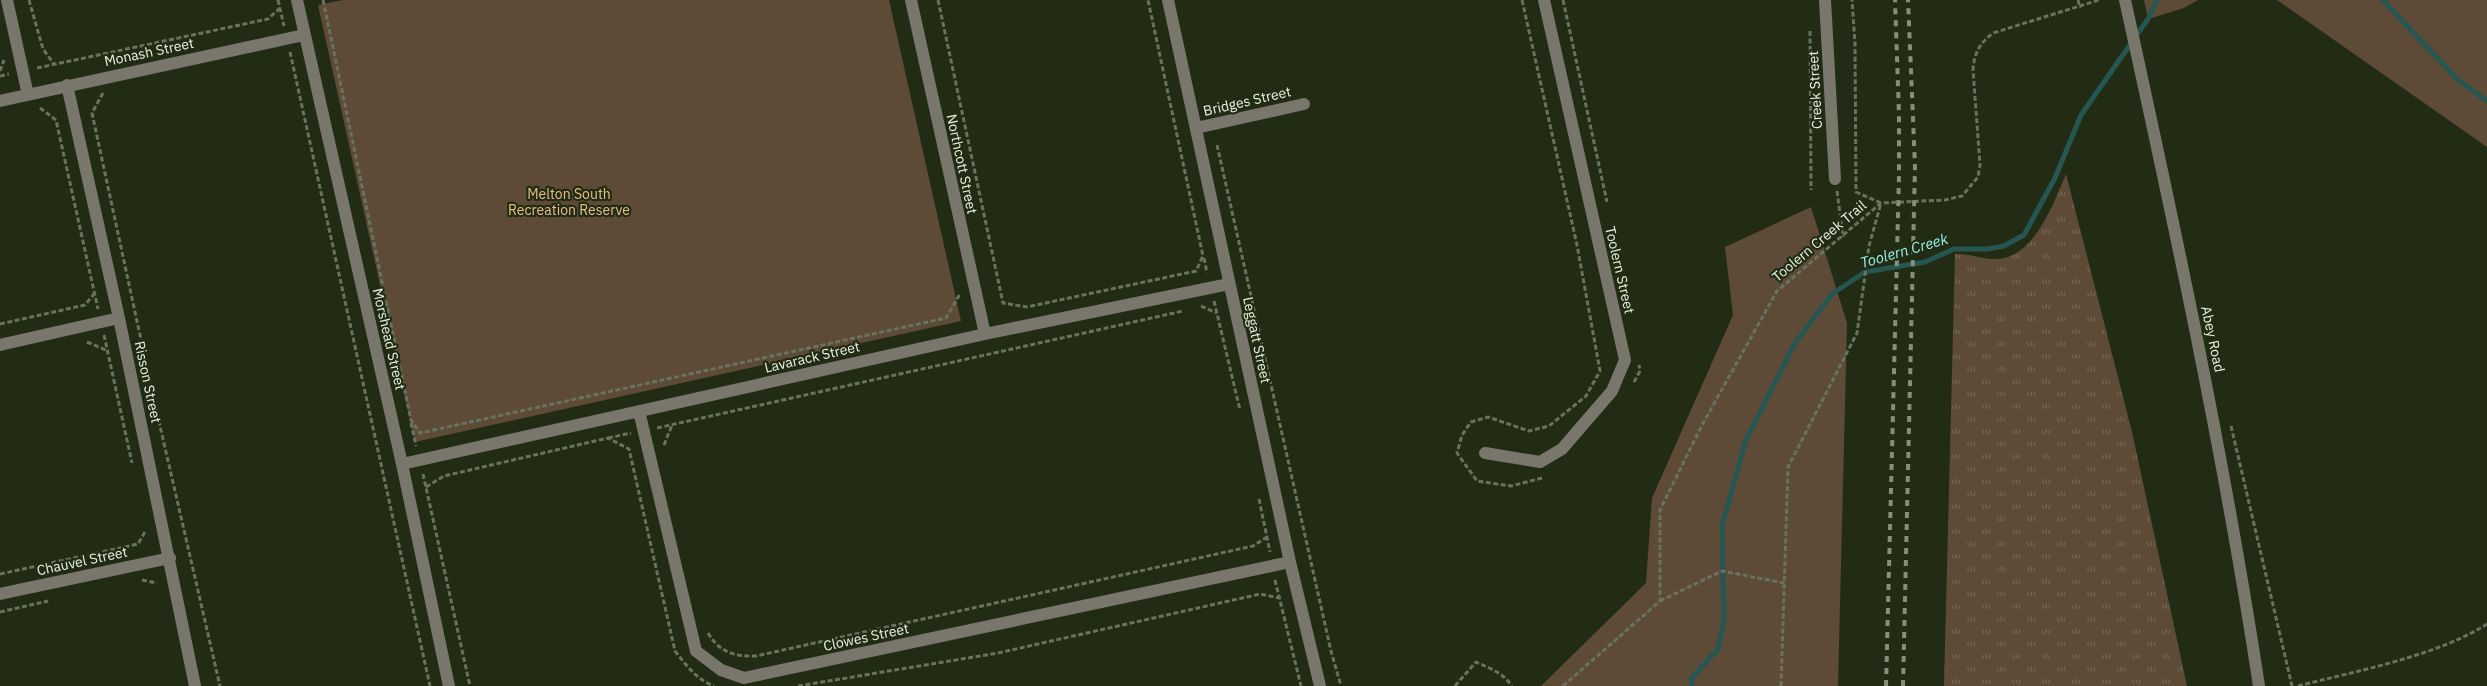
<svg xmlns="http://www.w3.org/2000/svg" width="2487" height="686" font-family="'IBM Plex Sans',sans-serif">
	<style>
		.grass { fill: url(#grass-tufts) }
		.park { fill: #5d4b38 }
		.lines { fill: none; stroke-linecap: round; stroke-linejoin: round }
		.stream { stroke: #265651; stroke-width: 5 }
		.path { stroke: #69725e; stroke-width: 3; stroke-dasharray: 5 2.5; stroke-linecap: butt }
		.minor { stroke: #79776b; stroke-width: 12 }
		.rail { stroke: #868f7c; stroke-width: 4; stroke-dasharray: 6 6; stroke-linecap: butt }
		.labels { text-anchor: middle; stroke-width: 4.5; stroke-linejoin: round; paint-order: stroke }
		.street-label { font-size: 14px; fill: #eaf1e3; stroke: #222c15 }
		.park-label { font-size: 14px; fill: #e9bb8a; stroke: #222c15 }
		.water-label { font-size: 15px; font-style: italic; fill: #9bf0e6; stroke: #222c15 }
	</style>
	<defs>
		<pattern id="grass-tufts" width="24" height="20" patternUnits="userSpaceOnUse" patternTransform="scale(1.25)"><rect width="24" height="20" fill="#5d4b38"/><path d="M3 7l-1-3M5 7V3M7 7l1-3M15 17l-1-3M17 17v-4M19 17l1-3" fill="none" stroke="#746555"/></pattern>
	</defs>
	<rect width="100%" height="100%" fill="#222c15"/>
	<path class="grass" d="M2066,174l66,258 55,254h-243l11,-432c14,-1 28,6 42,5 38,-2 56,-55 69,-85z"/>
	<path class="park" d="M343,0h546l72,321 -546,121 -97,-437z
		M2144,0h54l-14,8 -36,11z
		M2277,0h210v147z
		M1811,207l36,116 -9,363h-297l105,-103 6,-85 81,-183 -8,-68z"/>
	<g class="lines">
		<path class="stream" d="M2383,0l74,79 30,22
			M1692,686l-1,-7 27,-30 6,-30 -2,-93 24,-86 49,-97 37,-49 33,-22 60,-10 29,-13h33l17,-3 20,-11 31,-57 26,-63 67,-96 9,-19"/>
		<path class="path" d="M29,0l14,49 11,15
			M278,0l6,26
			M323,0l88,420 9,13 526,-115 14,-24
			M938,0l65,303 24,4 169,-36 7,-15 -55,-256
			M1522,0l55,245 23,126 -14,25 -37,30 -20,5 -41,-14 -17,5 -9,13 -5,18 20,28 34,5 31,-8
			M1563,0l44,202
			M2078,0l2,8
			M1810,31l1,159
			M290,52l140,634
			M37,68l231,-49 12,-11
			M0,71l4,-11
			M0,76l9,-2
			M103,93l-11,20 62,287 66,286
			M40,108l16,12 42,189
			M1217,145l114,506 10,35
			M1837,191l6,46
			M1204,258l3,15
			M1214,301l26,109
			M1201,306l16,7
			M0,324l85,-19 9,-11
			M104,335l28,128
			M87,342l19,8
			M1634,382l6,-11 -1,-6
			M411,423l5,23
			M2231,426l61,260
			M657,428l526,-117
			M608,438l23,-5
			M664,445l8,-20
			M423,474l47,212
			M426,487l18,-11 164,-38 21,11 46,202c12,15 21,28 39,35
			M1259,499l11,53
			M0,574l138,-30 8,-14
			M142,580l15,3
			M1275,580l26,106
			M1660,601l62,-30 62,12
			M0,612l48,-11
			M708,633c11,19 27,24 48,23l497,-110 14,-9
			M798,686l200,-33 262,-59 19,4
			M1455,686l21,-24c15,7 26,10 36,24
			M1563,686l97,-85v-91l42,-85 75,-134 104,-88 64,-3 17,-4 16,-19 2,-12 -7,-95c1,-17 7,-27 20,-37l106,-33
			M1781,686l7,-219 69,-134 12,-87 12,-43 -25,-11 -1,-148 -3,-44
			M2298,686c58,-15 139,-30 189,-62"/>
		<path class="minor" d="M7,0l21,95
			M297,0l105,464 47,222
			M911,0l74,334
			M1168,0l122,562 30,124
			M1825,0l10,179
			M2125,0c50,228 99,455 134,686
			M67,85l52,233 76,368
			M0,101l304,-66
			M1196,128l108,-24
			M0,345l119,-27
			M639,411l57,240 25,19 23,8 546,-116
			M1485,453l55,9 22,-13 50,-58 13,-31 -81,-360
			M402,464l583,-130 244,-50
			M0,594l170,-36"/>
		<path class="rail" d="M1886,686l13,-510v-61l-4,-115
			M1903,686l12,-520 -7,-166"/>
	</g>
	<g class="labels">
		<g class="street-label">
			<text transform="translate(149 52) rotate(-12)" y="5">Monash Street</text>
			<text transform="translate(1815 90) rotate(-93)" y="5">Creek Street</text>
			<text transform="translate(1247 101) rotate(-13)" y="5">Bridges Street</text>
			<text transform="translate(962 164) rotate(78)" y="5">Northcott Street</text>
			<text transform="translate(1819 241) rotate(-40)" y="5">Toolern Creek Trail</text>
			<text transform="translate(1620 270) rotate(77)" y="5">Toolern Street</text>
			<text transform="translate(389 339) rotate(77)" y="5">Morshead Street</text>
			<text transform="translate(2213 339) rotate(78)" y="5">Abey Road</text>
			<text transform="translate(1257 340) rotate(78)" y="5">Leggatt Street</text>
			<text transform="translate(812 357) rotate(-13)" y="5">Lavarack Street</text>
			<text transform="translate(148 382) rotate(78)" y="5">Risson Street</text>
			<text transform="translate(82 561) rotate(-12)" y="5">Chauvel Street</text>
			<text transform="translate(866 637) rotate(-12)" y="5">Clowes Street</text>
		</g>
		<g class="park-label">
			<text x="569" y="199">Melton South<tspan x="569" dy="16">Recreation Reserve</tspan></text>
		</g>
		<g class="water-label">
			<text transform="translate(1904 251) rotate(-16)" y="5">Toolern Creek</text>
		</g>
	</g>
</svg>
